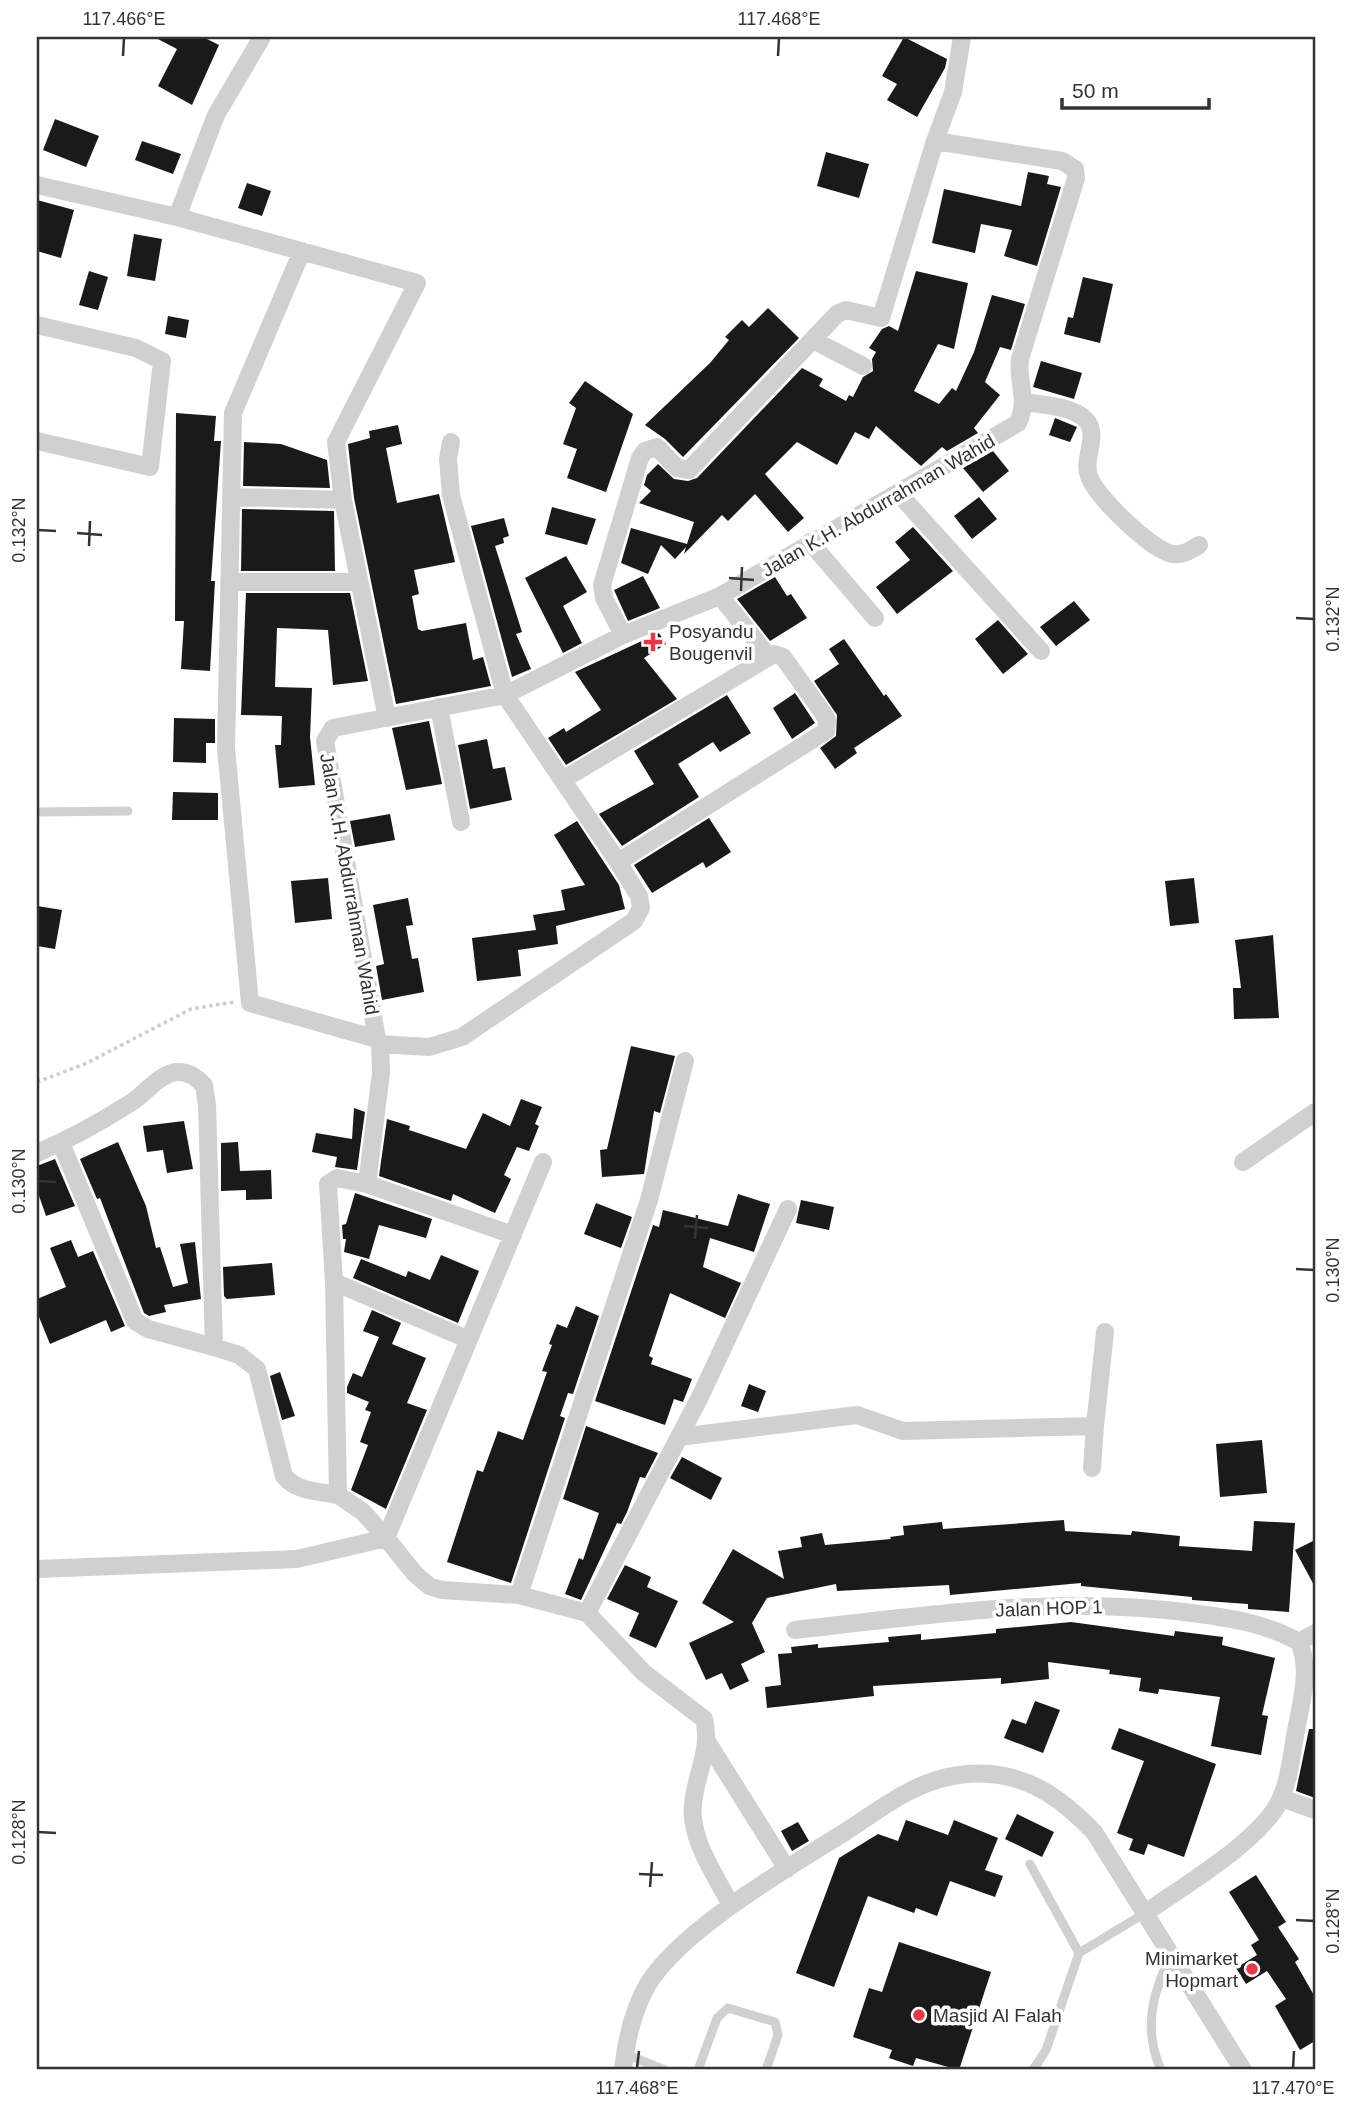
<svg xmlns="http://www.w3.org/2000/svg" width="1352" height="2107" font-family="Helvetica,sans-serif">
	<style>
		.building { fill: #1a1a1a }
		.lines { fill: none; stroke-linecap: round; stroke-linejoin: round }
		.path { stroke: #cdcdcd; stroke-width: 3.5; stroke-dasharray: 3.5 3.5; stroke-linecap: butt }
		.lane { stroke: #d0d0d0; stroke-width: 9 }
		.street { stroke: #d0d0d0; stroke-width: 18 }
		.ticks { fill: none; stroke: #333; stroke-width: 2.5 }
		.poi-dot { fill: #e63946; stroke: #fff; stroke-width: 2.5 }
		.labels { text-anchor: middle; stroke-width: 7; stroke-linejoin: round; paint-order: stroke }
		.street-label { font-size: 19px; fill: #333; stroke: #fff }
		.poi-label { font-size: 19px; fill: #333; stroke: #fff; text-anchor: start }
		.neatline { fill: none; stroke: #333; stroke-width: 2.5 }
		.ticks-label { font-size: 18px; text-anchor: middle; fill: #333 }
	</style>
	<rect width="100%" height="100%" fill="#fff"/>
	<path class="building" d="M154,37h49l16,8 -27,60 -34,-19 19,-37z
		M904,37l43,22 -2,9 -28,49 -30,-17 10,-16 -15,-8z
		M55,119l44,17 -13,31 -43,-17z
		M142,141l39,13 -8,20 -38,-14z
		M826,152l43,12 -10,34 -42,-12z
		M1028,172l21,4 -2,8 14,3 -24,79 -33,-10 8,-26 -31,-6 -6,29 -43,-10 12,-54 77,17z
		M247,183l24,8 -9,25 -24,-8z
		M37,200l37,10 -13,48 -24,-7z
		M134,234l28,5 -7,42 -28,-5z
		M89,271l19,6 -10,33 -19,-5z
		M916,271l52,12 -14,66 -16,-5 -24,47 25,13 13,-16 4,3 18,-39 18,-57 33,9 -14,46 -11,-3 -15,35 15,13 -26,33 4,5 -31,18 -5,-4 -21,19 -45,-40 -7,13 -14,-7 -18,33 -40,-23 -32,32 39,44 -16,14 -33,-38 -27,27 -6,-6 -38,39 2,-7 -11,12 -14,-14 -13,29 -27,-11 10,-35 56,16 7,-22 -55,-19 12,-12 -7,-6 3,-10 11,-11 16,15 14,2 9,-3 105,-110 21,11 -4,7 27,15 3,-6 4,2 10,-20 10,-6 -1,-12 4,-7 -7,-4 13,-19 7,-3 9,5z
		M1083,277l30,7 -13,59 -36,-9 4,-17 5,1z
		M768,308l31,30 -116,119 -18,-18 -20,-14 65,-62 19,-23 -4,-3 17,-17 7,7z
		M168,316l21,4 -3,18 -21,-4z
		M1041,361l41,12 -8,26 -41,-12z
		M585,381l48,33 -27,78 -39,-14 10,-29 -14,-5 13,-36 -7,-5z
		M176,413l40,3 -2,25h7l-10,140h4l-5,90 -29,-2 3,-48h-9z
		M1055,418l22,9 -7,15 -21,-7z
		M398,425l4,19 -16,4 11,55 42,-9 16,68 -41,8 5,24 -7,2 6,33 4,2 44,-8 7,37 10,-3 8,29 -95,18 -42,-206 -6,-54 22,-6 -1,-7z
		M244,442l37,2 46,16 3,28 -87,-2z
		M993,451l16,20 -26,21 -20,-24z
		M979,497l18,22 -25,20 -18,-23z
		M552,507l44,12 -9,26 -42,-11z
		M242,509l92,2 1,60h-94z
		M504,518l5,18 -6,2 1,5 -9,3 27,86 -6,2 15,35 -19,8 -41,-151z
		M913,527l40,44 -56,43 -21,-27 34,-27 -15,-18z
		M566,556l21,36 -24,14 19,37 -19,10 -38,-75z
		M643,576l17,32 -32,13 -14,-31z
		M775,577l12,19 4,-2 16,24 -37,23 -33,-42z
		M246,593h104l18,88 -35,4 -5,-55 -51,-2 -2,59 37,1 -2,49 5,48 -36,3 -4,-43h6l1,-29 -41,-1z
		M1074,601l16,19 -34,26 -16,-19z
		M998,620l30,34 -25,20 -28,-35z
		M659,633l7,11 -22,14 33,41 -111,66 -18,-27 16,-10 2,4 35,-22 -26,-38z
		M844,639l40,57 2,-2 16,22 -48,32 3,5 -22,16 -15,-21 16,-12 1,-21 -23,-34 25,-17 -10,-15z
		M795,693l20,30 -23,16 -19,-31z
		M727,695l24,38 -31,19 -7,-10 -35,22 21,33 -77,49 -23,-32 55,-30 -20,-33z
		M174,718l41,1v24h-9v20l-33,-1z
		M429,721l13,63 -36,6 -14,-62z
		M487,739l6,30 12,-2 7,33 -42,9 -12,-64z
		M173,792l45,1v27h-46z
		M390,814l5,26 -40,7 -5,-26z
		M709,818l22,34 -25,16 -3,-6 -51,31 -18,-28z
		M577,821l42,64 6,24 -69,17 2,18 -40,6 3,26 -44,5 -5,-43 64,-8 -3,-15 32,-5 -4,-20 24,-5 -31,-50z
		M328,878l4,41 -37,4 -4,-42z
		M1194,878l5,45 -29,3 -5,-45z
		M408,898l5,27 -7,1 6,33 6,-1 6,34 -42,8 -6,-34 8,-2 -11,-59z
		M37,906l25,4 -7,39 -18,-3z
		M1273,935l6,83 -45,1 -1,-31h8l-6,-48z
		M631,1046l44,10 -15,57 -6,-2 -10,63 -42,3 -2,-27 7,-1z
		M521,1099l21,8 -7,17 4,2 -10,25 -12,-4 -13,28 7,4 -16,34 -42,-19 -2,7 -72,-25 8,-57 23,7 -1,4 57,19 17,-36 27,13z
		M354,1108l11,4 -8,58 -22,-3 2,-10 -25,-5 4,-19 36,6z
		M184,1121l9,48 -26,4 -4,-23 -16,2 -4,-26z
		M118,1142l28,64 10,42 4,-1 13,40 15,-4 -8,-39 15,-2 6,57 -37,6 2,7 -17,4 -5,-3 -44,-115 -3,1 -17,-40z
		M238,1142l2,29 31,-1 1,29 -26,1v-10l-25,1v-48z
		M55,1159l20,47 -29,10 -9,-26v-24z
		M355,1193l77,26 -6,19 -47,-13 -10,34 -25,-7 2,-13h-3l-1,-14 4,-1z
		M738,1194l32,10 -16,48 -44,-14 -7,29 38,16 -16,35 -55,-25 -21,63 4,2 -2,6 41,15 -9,23 -9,-3 -9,26 -70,-24 58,-176 6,2 4,-17 65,16z
		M801,1200l33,7 -5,23 -33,-7z
		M596,1203l36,14 -11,31 -37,-14z
		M71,1240l7,17 15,-6 32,75 -14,6 -5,-12 -56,24 -13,-32v-13l29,-12 -16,-39z
		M441,1255l38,16 -21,52 -105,-45 8,-19 45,18 2,-6 22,9z
		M272,1263l3,32 -48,4 -3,-3 -1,-29z
		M576,1306l23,10 -26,78 -5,-1 -8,23 5,2 -54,165 -64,-21 30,-92 6,2 15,-41 25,9 24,-68 -5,-1 10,-26 -3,-1 8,-20 10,4z
		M372,1310l29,13 -9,21 34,14 -19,45 20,7 -41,99 -35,-19 17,-45 -8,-3 11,-30 -6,-2 4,-8 -22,-9v-6l6,-14 9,4 17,-40 -16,-6z
		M280,1372l15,44 -13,4 -12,-44z
		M749,1384l17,7 -8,21 -17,-6z
		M586,1426l72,27 -13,25 -5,-1 -13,35 -6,12 -4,-1 -36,77 -16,-6 14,-36 4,2 16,-47 -36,-14z
		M1262,1440l5,53 -47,4 -4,-53z
		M682,1457l40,21 -11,22 -41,-22z
		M1064,1520l1,11 66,4 1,-4 48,5 -1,10 73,5 2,-30 41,2 -6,89 -41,-3v-5l-56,-4v-3l-111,-11v-3l-131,12 -1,-10 -112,6 -1,-7 -69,14 -15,25 13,29 -24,12 8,17 -19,9 -8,-17 -16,7 -17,-37 45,-21 -32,-19 31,-54 51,30 -6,-28 24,-4 -2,-10 22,-4 3,12 66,-6 -1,-2 14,-2 -1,-9 39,-4 1,7z
		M1315,1540v47l-20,-37z
		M625,1565l26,12 -4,10 31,14 -22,47 -27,-12 10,-23 -32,-14z
		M1071,1622l103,14 1,-5 48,6 -1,8 53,13 -13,57 6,1 -7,39 -50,-9 9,-49 -61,-8 -1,5 -19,-3 2,-13 -32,-4 1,-4 -62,-8 1,17 -48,5v-6l-128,8 1,10 -107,12 -2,-21 16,-2 -3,-31 14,-1 -1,-6 27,-3v4l71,-6 -1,-5 33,-3v6l75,-7v-4z
		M1035,1701l25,9 -17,43 -39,-15 8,-19 14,5z
		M1119,1728l97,36 -32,93 -36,-13 -4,11 -15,-5 4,-11 -16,-6 27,-72 -33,-12z
		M1309,1729h6v69l-19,-7z
		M1017,1814l37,18 -12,25 -37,-18z
		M906,1820l42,15 6,-15 44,18 -13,32 18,6 -8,21 -45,-16 -13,35 -21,-8 -2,5 -46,-17 -34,91 -38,-14 43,-115 39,-24 20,7z
		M798,1822l11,19 -17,10 -11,-20z
		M1256,1875l30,47 -8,5 21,32 -4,3 20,35v44l-15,9 -25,-44 11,-7 -19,-28 -21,13 -10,-16 21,-13 -6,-10 8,-5 -30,-48z
		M899,1942l92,30 -32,98 -43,-12 -3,8 -24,-8 3,-8 -39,-13 16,-49 13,4z"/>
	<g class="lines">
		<path class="path" d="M37,1082l50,-19 104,-54 43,-7"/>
		<path class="lane" d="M37,812l91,-1
			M1030,1864l49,89
			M625,2054l40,16
			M698,2070l19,-52 11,-10 47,14 3,13 -12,35
			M1033,2070l13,-20 33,-97 66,-40
			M1161,2070c-18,-41 -9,-76 10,-115"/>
		<path class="street" d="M37,185l140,32 240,66 -81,159 7,58
			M177,217l39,-102 46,-78
			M302,251l-69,162 -7,335 24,255 127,36 -52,-298 8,-13 172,-33 118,-60 97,-39 298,-173c11,-23 -1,-40 2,-64l56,-181 -1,-9 -13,-8 -127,-20 18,-49 9,-55
			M37,325l99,23 26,13 -12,106 -113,-26
			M813,340l50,26
			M1025,402c17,3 48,4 61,18 14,15 -4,39 3,56 7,21 59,70 80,77 11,4 21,-2 30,-8
			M899,494l142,157
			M231,497l112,3 44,218
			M810,542l65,76
			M229,582h130
			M720,596l48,60
			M623,635l-19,-37 -2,-13 38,-127 5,-7 12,-4 20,21 12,2 148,-156 9,-4 35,8 54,-177
			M439,707l22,115
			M564,779l210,-125 9,3 40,56 4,7 -1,11 -208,131
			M377,1039l3,5 49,3 33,-10 172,-116 7,-13 -2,-12 -21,-34 -113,-167 -54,-200 -3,-36 3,-17
			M61,1143l74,178 13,8 66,18
			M37,1153c33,-14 64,-31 95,-51 14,-9 26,-27 44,-30 13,-1 20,6 28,13l3,20 7,242 25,8 18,14 27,107c13,16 34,15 54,19l-4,-213 -6,-98 9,-6 30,6 146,51
			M1243,1162l72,-50
			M367,1184l14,-111 -1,-29
			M334,1282l133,57
			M1095,1426l10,-94
			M679,1437l178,-22 46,16 192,-5 -3,42
			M338,1495l25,17 23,26 157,-376
			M37,1569l260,-10 89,-21 29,36 14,12 13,4 77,5 68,18 57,60 60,46c8,31 -9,56 -11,86 -4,34 24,72 38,101
			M519,1595l130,-395 36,-139
			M587,1613l113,-216 88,-188
			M795,1630c132,-15 265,-35 397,-17 38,5 73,10 107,29
			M708,1743l79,126
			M1282,1798l33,12
			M1145,1913c37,-26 117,-73 135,-113 11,-23 12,-54 18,-79 5,-27 12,-54 1,-79l16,-9
			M623,2070c3,-29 10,-60 25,-86 34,-55 141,-117 197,-152 22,-14 44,-31 67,-42 24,-12 52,-18 78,-16 43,3 75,28 104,58l149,238"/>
	</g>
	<path class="ticks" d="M123,56l1,-18M778,56l1,-18M38,530l18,1M77,533l25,2M89,546l1,-25M729,578l25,2M741,591l1,-24M1296,618l18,1M38,1181l18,1M684,1226l24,2M695,1239l2,-24M1296,1269l18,1M38,1832l18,1M639,1874l24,1M650,1887l2,-25M1296,1920l18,1M637,2068l2,-17M1293,2068l1,-17"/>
	<g class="poi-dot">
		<path d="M649.5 631.5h7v7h7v7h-7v7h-7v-7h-7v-7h7z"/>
		<circle cx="1252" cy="1969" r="7"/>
		<circle cx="919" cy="2015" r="7"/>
	</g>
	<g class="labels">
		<g class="street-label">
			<text transform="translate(878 505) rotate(-30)" y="7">Jalan K.H. Abdurrahman Wahid</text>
			<text transform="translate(350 884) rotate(80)" y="7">Jalan K.H. Abdurrahman Wahid</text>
			<text transform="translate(1049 1608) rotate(-2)" y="7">Jalan HOP 1</text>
		</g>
		<g class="poi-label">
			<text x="669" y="638">Posyandu<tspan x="669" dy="22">Bougenvil</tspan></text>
			<text x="1238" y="1965" text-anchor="end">Minimarket<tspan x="1238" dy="22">Hopmart</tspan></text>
			<text x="933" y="2022">Masjid Al Falah</text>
		</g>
	</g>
	<rect width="1352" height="2107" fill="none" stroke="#ffffff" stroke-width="77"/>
	<path d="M1062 98v10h147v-10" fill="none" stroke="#333333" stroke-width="3.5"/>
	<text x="1072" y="98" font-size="21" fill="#333333" stroke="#ffffff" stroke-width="5" paint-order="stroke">50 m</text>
	<rect x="38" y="38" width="1276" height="2030" class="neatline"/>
	<g class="ticks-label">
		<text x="124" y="25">117.466°E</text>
		<text x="779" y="25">117.468°E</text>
		<text transform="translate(19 530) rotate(-90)" y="6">0.132°N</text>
		<text transform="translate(1333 619) rotate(-90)" y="6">0.132°N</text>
		<text transform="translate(19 1181) rotate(-90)" y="6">0.130°N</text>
		<text transform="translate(1333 1270) rotate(-90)" y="6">0.130°N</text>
		<text transform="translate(19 1832) rotate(-90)" y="6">0.128°N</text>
		<text transform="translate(1333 1921) rotate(-90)" y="6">0.128°N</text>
		<text x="637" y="2094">117.468°E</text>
		<text x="1293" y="2094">117.470°E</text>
	</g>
</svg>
